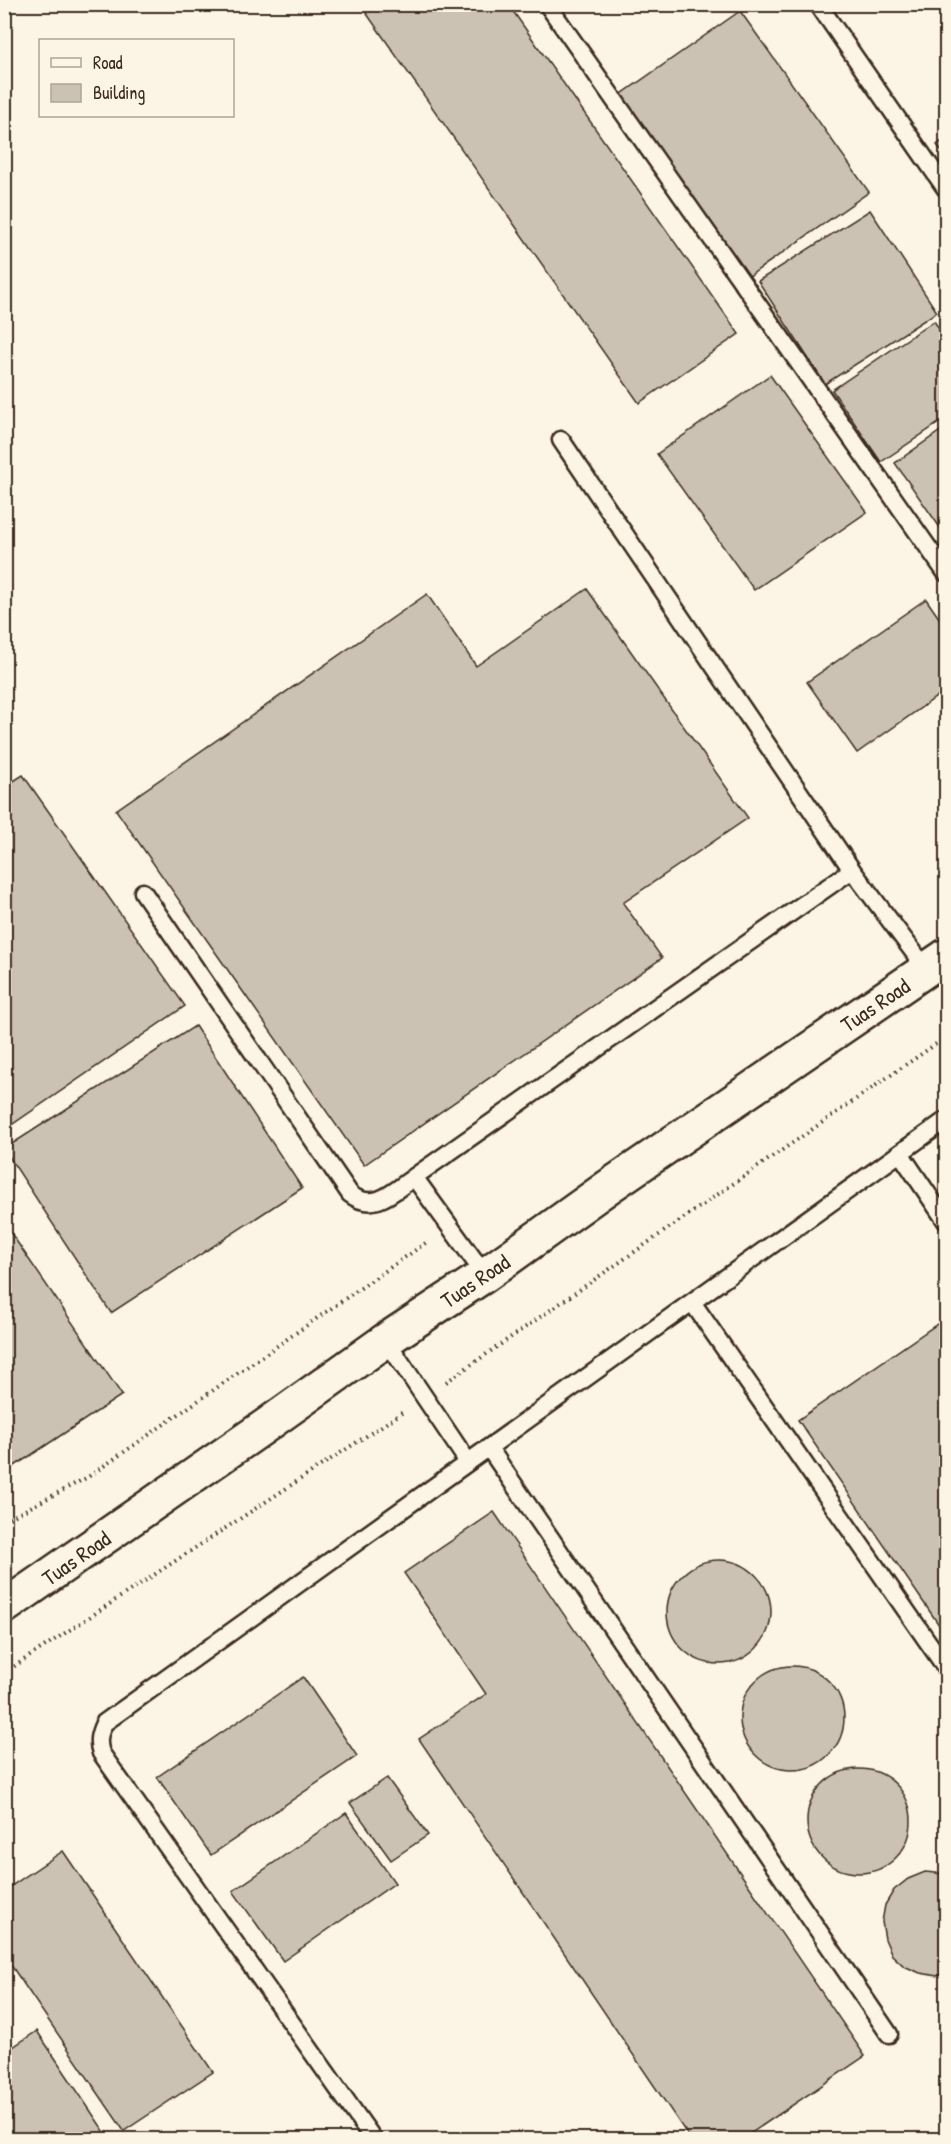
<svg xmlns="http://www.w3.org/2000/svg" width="951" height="2144" font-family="'Patrick Hand',sans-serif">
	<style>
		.building { fill: #ccc2b3; stroke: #3b2a1e; stroke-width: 1.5 }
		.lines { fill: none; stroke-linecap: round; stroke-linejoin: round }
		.service-casing { stroke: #3b2a1e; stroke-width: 21 }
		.minor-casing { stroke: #3b2a1e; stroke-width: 38 }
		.path { stroke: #3b2a1e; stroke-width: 4; stroke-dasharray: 1.5 4.5; stroke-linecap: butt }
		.service { stroke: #fcf5e5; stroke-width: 16 }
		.minor { stroke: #fcf5e5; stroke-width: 33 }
		.labels { text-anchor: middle; stroke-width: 4.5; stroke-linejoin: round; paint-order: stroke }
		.street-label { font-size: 22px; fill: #3b2a1e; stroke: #fcf5e5 }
	</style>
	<rect width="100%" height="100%" fill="#fcf5e5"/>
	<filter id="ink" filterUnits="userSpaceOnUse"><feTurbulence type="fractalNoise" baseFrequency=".0167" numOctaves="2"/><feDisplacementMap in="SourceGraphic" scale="12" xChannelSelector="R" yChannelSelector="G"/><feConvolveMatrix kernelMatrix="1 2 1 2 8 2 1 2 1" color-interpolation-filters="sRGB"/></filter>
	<g filter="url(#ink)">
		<path class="building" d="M360,4h148l231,330 -100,69z
			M740,11l129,181 -124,87 -129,-181z
			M946,138v20l-9,-13z
			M870,210l67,102 -112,72 -67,-103z
			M934,321l12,19v78l-65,44 -49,-72z
			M770,375l97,137 -113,78 -97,-136z
			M946,427v109l-51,-73z
			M587,589l161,229 -125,85 39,55 -298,207 -248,-355 311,-216 49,72z
			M926,599l20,29v62l-89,63 -50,-71z
			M23,775l162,231 -181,124v-343z
			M195,1026l107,162 -191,125 -107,-164z
			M4,1223l118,172 -118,78z
			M946,1318v317l-148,-215z
			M494,1512l371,544 -124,84h-50l-272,-401 67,-45 -82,-121z
			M667 1612a52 52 0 1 1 104 0a52 52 0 1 1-104 0Z
			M740 1718a52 52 0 1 1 104 0a52 52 0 1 1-104 0Z
			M303,1677l54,79 -146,99 -54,-78z
			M807 1821a52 52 0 1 1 104 0a52 52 0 1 1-104 0Z
			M387,1778l41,57 -37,25 -41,-57z
			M346,1813l49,70 -112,78 -50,-70z
			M63,1851l150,221 -89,59 -120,-176v-64z
			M925,1872l21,2v99l-9,3 -17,-3 -16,-7 -12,-11 -7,-16 -3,-17 3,-17 9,-15 14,-11z
			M37,2031l73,109h-106v-87z"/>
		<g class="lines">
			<defs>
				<path id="service" d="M547,4l399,569
					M818,4l128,185
					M561,440l291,430 75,100
					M143,892l207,302c24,19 44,-3 64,-17l438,-307
					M900,1153l46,68
					M414,1177l71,98
					M692,1302l254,366
					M386,1340l82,122
					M489,1448l400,586
					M374,2140l-273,-387c-4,-12 -2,-19 3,-30l842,-603"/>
				<path id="minor" d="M4,1607l264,-183 118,-84 99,-65 123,-88 338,-231"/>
			</defs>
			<use href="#service" class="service-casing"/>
			<use href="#minor" class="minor-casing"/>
			<path class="path" d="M446,1382l500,-345
				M4,1521l84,-44 339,-235
				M4,1673l399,-261"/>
			<use href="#service" class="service"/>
			<use href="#minor" class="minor"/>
		</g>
	</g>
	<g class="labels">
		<g class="street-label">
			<text transform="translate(875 1005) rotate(-34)" y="8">Tuas Road</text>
			<text transform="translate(475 1281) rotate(-34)" y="8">Tuas Road</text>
			<text transform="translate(76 1558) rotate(-35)" y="8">Tuas Road</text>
		</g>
	</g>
	<rect width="951" height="2144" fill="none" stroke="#fcf5e5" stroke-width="24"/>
	<rect x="12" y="12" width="927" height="2120" fill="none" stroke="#3b2a1e" stroke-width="2" filter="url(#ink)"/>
	<rect x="39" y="39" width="195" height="78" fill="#fcf5e5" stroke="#afa495" stroke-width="1.5"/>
	<rect x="51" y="58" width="30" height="9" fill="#fcf5e5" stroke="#afa495" stroke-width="1.5"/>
	<text x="93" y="69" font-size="18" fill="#3b2a1e">Road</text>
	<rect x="51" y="84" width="30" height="18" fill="#ccc2b3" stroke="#afa495" stroke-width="1.5"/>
	<text x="93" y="99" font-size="18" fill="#3b2a1e">Building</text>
</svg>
